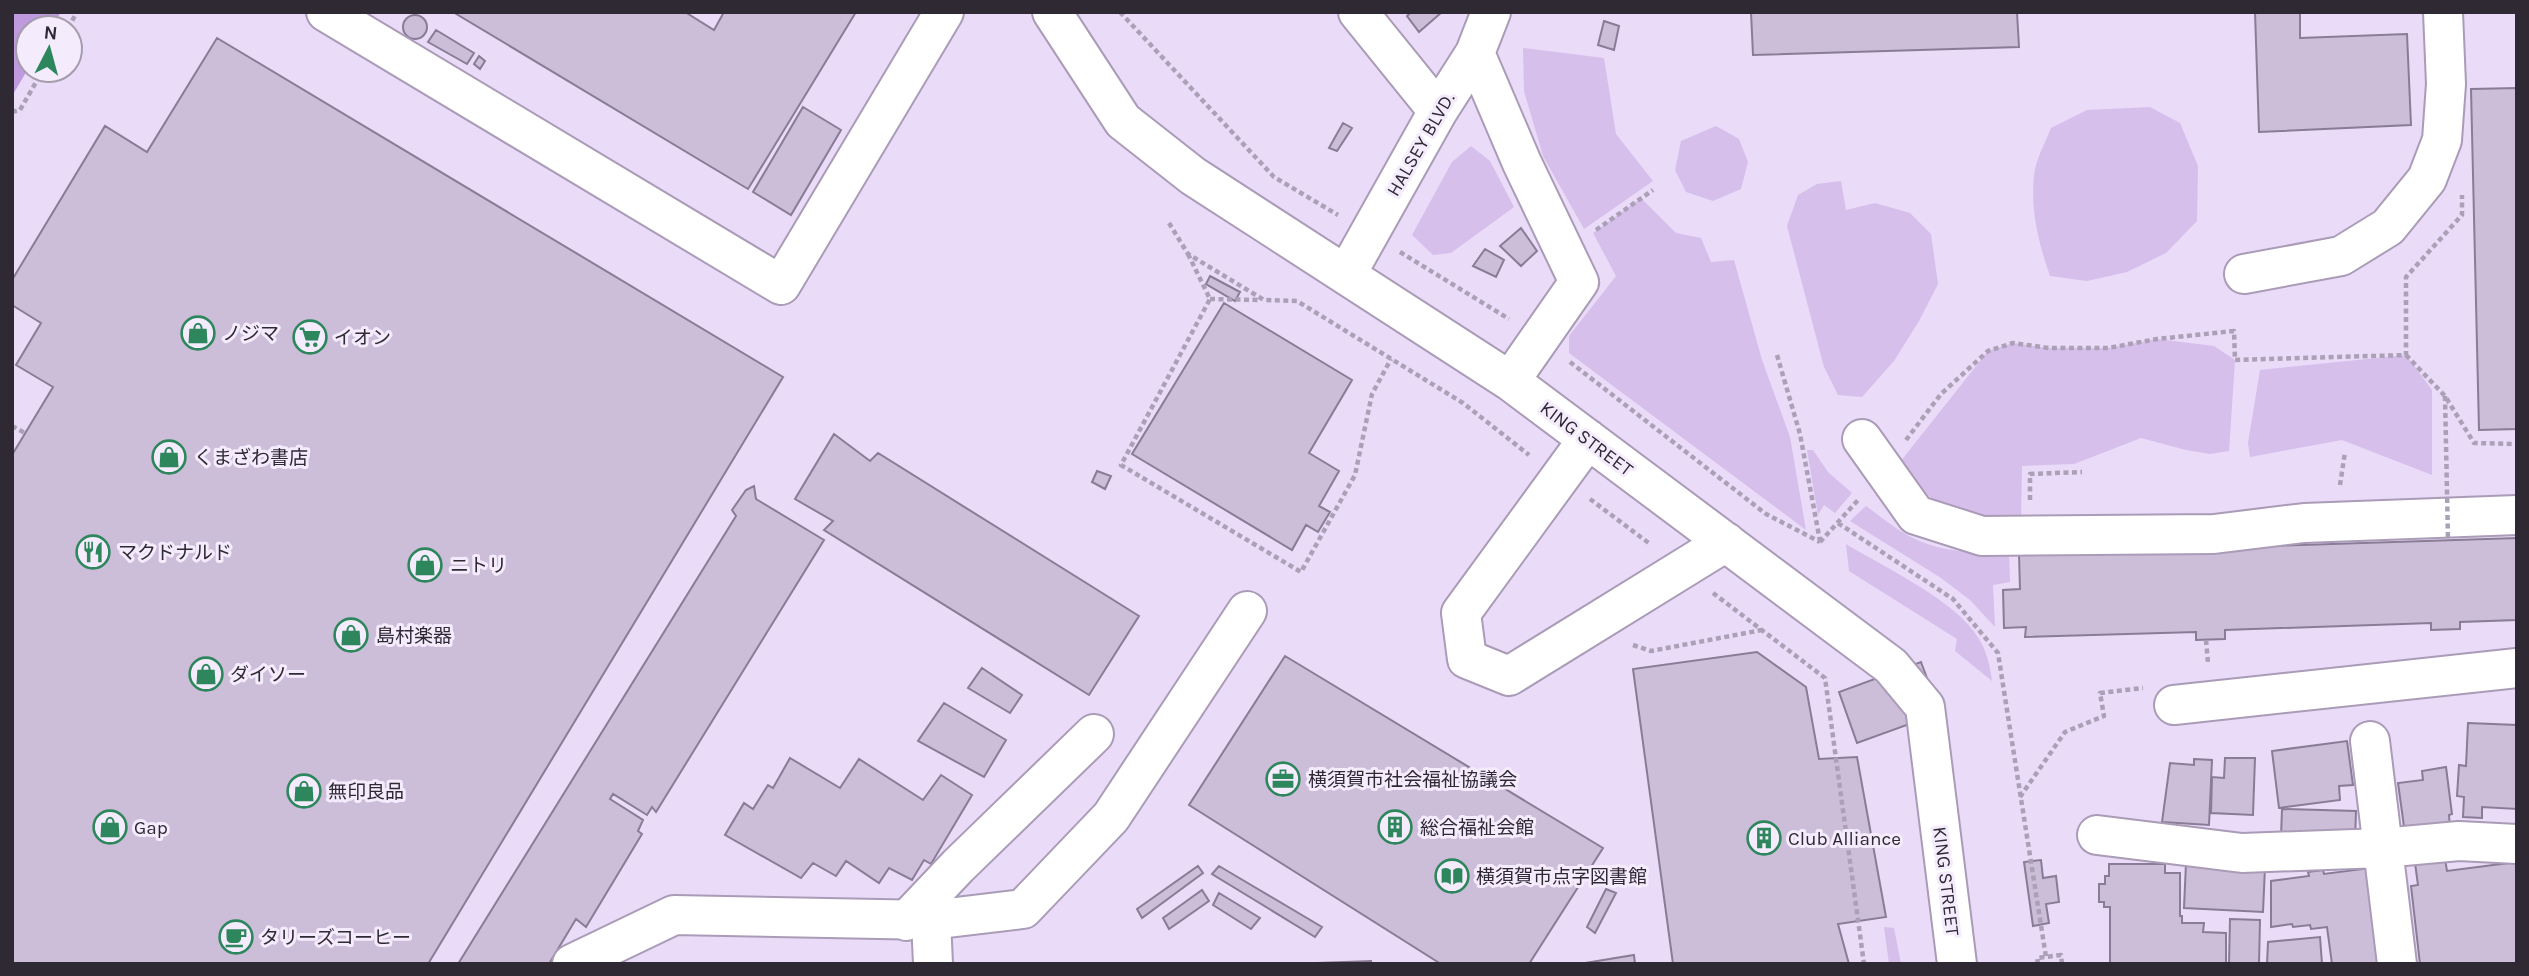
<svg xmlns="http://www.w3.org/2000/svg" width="2529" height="976" font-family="Karla,'Noto Sans JP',sans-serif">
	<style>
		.green { fill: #d6bfeb }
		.water { fill: #bf9ade }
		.building { fill: #ccbdd9; stroke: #897c96; stroke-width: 2 }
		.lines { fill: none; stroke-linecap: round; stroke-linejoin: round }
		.minor-casing { stroke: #aa9bb7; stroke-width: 42 }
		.path { stroke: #aca0b7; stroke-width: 4.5; stroke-dasharray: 5 3.5; stroke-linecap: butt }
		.minor { stroke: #fff; stroke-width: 38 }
		.path-bridge { stroke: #aca0b7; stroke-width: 4.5; stroke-dasharray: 5 3.5; stroke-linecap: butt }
		.labels { text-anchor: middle; stroke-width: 6; stroke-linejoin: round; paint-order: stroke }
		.street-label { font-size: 19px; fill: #2f2934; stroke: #f4ebfd }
		.poi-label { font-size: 19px; fill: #2f2934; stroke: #f4ebfd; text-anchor: start }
	</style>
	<rect width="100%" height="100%" fill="#eadbf8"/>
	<path class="green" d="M1523,48l81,10 12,76 37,47 -69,48 -41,-73 -19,-65z
		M2150,107l30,16 18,43 -1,55 -31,32 -39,19 -40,9 -37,-5c-12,-35 -21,-70 -15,-107 3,-14 11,-28 16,-41l36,-18z
		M1716,126l23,13 9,23 -7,27 -28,12 -27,-9 -11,-22 6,-29z
		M1471,146l19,15 24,46 -63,46 -18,2 -21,-20 40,-73z
		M1841,181l5,29 29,-7 35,10 21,21 7,50 -19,37 -25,40 -32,36 -24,-2 -14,-28 -37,-141 11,-31 19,-11z
		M1641,198l35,35 25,5 10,24 23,-2 28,100 28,77 16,93 -237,-177v-17l47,-60 -23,-43z
		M2157,339l57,7 21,14 -6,91 -19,3 -24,-4 -45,-12 -67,26 -52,2 -1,53h-41l-43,-16 -41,-36 92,-116 25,-8 36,5h59z
		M2406,355l26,35v85l-90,-35 -92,17 -2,-14 12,-73z
		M1807,450h6l15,22 24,21 -17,20 -11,-8 -6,10z
		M1866,506c14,10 29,23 45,31 30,16 65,16 98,14l1,31 -17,3 2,42 -25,-27 -29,-22 -91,-57z
		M1846,544c38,23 111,57 133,95 8,13 11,27 13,42l-37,-30 2,-12 -108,-68z
		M1884,927l10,1 7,36h-12z"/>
	<path class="water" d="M12,12h49l-10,16h-23v41l-16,27z"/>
	<path class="building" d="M453,12h232l29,18 10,-18h132l-108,177z
		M1411,12h31l-23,20 -12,-16z
		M1751,12h266l2,35 -266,8z
		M2255,12h45v26l107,-4 4,91 -152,7z
		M403 27a12 12 0 1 1 24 0a12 12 0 1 1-24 0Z
		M1604,21l15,5 -5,24 -16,-5z
		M436,30l38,23 -7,11 -39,-22z
		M217,38l566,339 -355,587h-416v-509l41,-68 -37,-22 25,-42 -29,-18v-25l93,-154 42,26z
		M479,56l6,5 -5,8 -6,-5z
		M2517,88v341l-38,1 -8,-341z
		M803,107l38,23 -50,85 -38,-23z
		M1343,123l9,5 -15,23 -8,-3z
		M1521,228l16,23 -16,15 -21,-20z
		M1485,249l19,11 -8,17 -23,-11z
		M1210,276l30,16 -5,9 -29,-17z
		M1224,303l128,77 -43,73 30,18 -20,35 11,6 -12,20 -12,-7 -14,25 -160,-96z
		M834,434l36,27 8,-8 261,163 -50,79 -265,-165 9,-9 -38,-22z
		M1097,471l14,5 -6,13 -13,-7z
		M754,486l2,13 68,41 -168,272 -4,-5 -5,8 -34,-21 -3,5 33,21 -5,11 4,3 -56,93 -10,-8 -27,45h-91l278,-448 -4,-6 14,-20z
		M2517,538v82l-57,2v7l-29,1v-7l-206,7v9l-29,1v-8l-171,5 1,-10 -22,1 -1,-38 17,-1 -1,-35z
		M1757,652l49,35 13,72 38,-2 29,160 -48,7 11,40h-176l-40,-295z
		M1285,656l318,192 -74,116h-88l-252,-159z
		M1921,662l19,51 -83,30 -18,-51z
		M982,668l40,27 -12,18 -42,-25z
		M944,703l62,37 -22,37 -66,-36z
		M2468,723l49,2v84l-35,-2v11l-19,-1 1,-20 -7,-1 2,-31 7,1z
		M2347,741l6,44 -14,1 1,14 -61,8 -7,-57z
		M790,758l50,30 19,-29 64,41 18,-25 31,20 -41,69 -7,-4 -12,20 -23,-12 -10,15 -33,-22 -10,15 -23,-13 -12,15 -76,-43 19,-32 9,6 15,-24 5,3z
		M2225,758h30l-2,57 -42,-2 1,-36 12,1z
		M2194,759l18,1 -3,65 -47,-3 8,-59 24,2z
		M2446,767l6,47 -3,1 1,13 -45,6 -7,-51 25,-3 -1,-9z
		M2282,809l74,2 -1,28 -74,-2z
		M2445,859l2,12 70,-9v102h-97l-9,-78 7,-1 -3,-22z
		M2041,860l2,18 13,-2 3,26 -13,2 3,19 -16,3 -9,-64z
		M2186,863l79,4 -2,45 -79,-4z
		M2109,864h56v9h15v43h2v7h22l-1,9 23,1v31h-116v-57h-6v-5h-5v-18h6v-8h4z
		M1198,866l5,7 -61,45 -5,-9z
		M1219,866l103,61 -7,10 -103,-63z
		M2370,868l13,96h-51l-5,-37 -16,2 -1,-4 -17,2 -1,-3 -21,3v-46l38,-5 -1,-4 15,-2 1,4z
		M1606,889l10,4 -21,40 -8,-6z
		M1202,890l7,11 -40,28 -6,-11z
		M1219,893l41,25 -9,11 -38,-24z
		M2230,919l30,1 -1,44h-30z
		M2320,937l2,27h-55l1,-22z
		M1634,955l1,9h-56z
		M1371,961v3h-82z"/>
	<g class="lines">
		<defs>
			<path id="minor" d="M326,12l455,273 163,-273
				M1052,12l71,109 70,55 317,205 381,285 34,41 32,257
				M1358,12l80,99
				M1475,53l47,110 57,119 -69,99
				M2244,274l97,-18 47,-29 39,-48 15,-39 4,-56 -3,-72
				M1346,275l92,-164 37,-58 16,-41
				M1588,439l-127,174 6,46 42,17 217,-134
				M1862,439l54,76 66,21 232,-2 90,-11 213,-8
				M2174,705l343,-37
				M2370,741l27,223
				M2097,835l145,18 140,-5 77,-7 58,3
				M931,920l2,44
				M906,921l52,-55 136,-132
				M572,964l102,-49 257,5 92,-11 88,-92 136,-206"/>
		</defs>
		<use href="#minor" class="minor-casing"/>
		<path class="path" d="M1120,12l154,165 64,38
			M68,28l9,-16
			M12,112l8,-2 23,-40
			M1169,223l19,31 76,46 33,1 166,102 66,52
			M1596,230l57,-40
			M1400,252l109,67
			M1188,254l22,45 -89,166 180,107 54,-97 17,-81 19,-35
			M1210,299l51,1
			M1777,355l23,79 20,107
			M2406,355l39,41 29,47 43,1
			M1570,362l196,152 54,28
			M12,426l13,7
			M1906,440l35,-46 47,-43 25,-8 36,5h59l49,-9 77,-8 1,29 171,-5v-78l56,-62v-20
			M2340,485l5,-33
			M1590,499l60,45
			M2030,500v-26l52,-2
			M1838,523l115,76 45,54 48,304
			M1820,542l39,-43
			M1713,593l112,85 39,286
			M2206,640l2,23
			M1633,645l18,6 111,-21
			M2020,797l45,-65 39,-16 -4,-23 43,-5
			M2038,964l-1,-6 24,-3 1,9"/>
		<use href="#minor" class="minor"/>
		<path class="path-bridge" d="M2445,396l3,144"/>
	</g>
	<defs>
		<symbol id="shop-ring" viewBox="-11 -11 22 22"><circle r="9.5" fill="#f4ebfd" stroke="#2d865c" stroke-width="1.5"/><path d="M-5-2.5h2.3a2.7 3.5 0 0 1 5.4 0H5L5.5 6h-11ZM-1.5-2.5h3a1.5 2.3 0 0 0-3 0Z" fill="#2d865c"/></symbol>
		<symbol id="supermarket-ring" viewBox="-11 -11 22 22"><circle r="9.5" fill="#f4ebfd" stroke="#2d865c" stroke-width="1.5"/><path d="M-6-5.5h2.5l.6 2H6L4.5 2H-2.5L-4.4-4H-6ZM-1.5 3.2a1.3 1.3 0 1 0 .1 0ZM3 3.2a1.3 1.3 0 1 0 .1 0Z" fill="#2d865c"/></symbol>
		<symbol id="restaurant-ring" viewBox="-11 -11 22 22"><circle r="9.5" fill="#f4ebfd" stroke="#2d865c" stroke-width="1.5"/><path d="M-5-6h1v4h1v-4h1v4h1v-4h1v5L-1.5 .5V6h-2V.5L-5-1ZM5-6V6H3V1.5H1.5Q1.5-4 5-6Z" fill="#2d865c"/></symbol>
		<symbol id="office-ring" viewBox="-11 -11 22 22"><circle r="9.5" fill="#f4ebfd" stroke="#2d865c" stroke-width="1.5"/><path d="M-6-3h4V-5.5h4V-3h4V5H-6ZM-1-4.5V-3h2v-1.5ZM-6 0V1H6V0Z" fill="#2d865c"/></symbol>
		<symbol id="building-ring" viewBox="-11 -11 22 22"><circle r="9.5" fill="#f4ebfd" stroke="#2d865c" stroke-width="1.5"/><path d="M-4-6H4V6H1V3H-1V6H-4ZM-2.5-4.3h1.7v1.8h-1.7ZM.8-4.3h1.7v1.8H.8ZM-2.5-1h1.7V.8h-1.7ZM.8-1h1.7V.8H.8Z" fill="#2d865c"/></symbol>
		<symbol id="library-ring" viewBox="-11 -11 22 22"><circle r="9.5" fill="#f4ebfd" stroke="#2d865c" stroke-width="1.5"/><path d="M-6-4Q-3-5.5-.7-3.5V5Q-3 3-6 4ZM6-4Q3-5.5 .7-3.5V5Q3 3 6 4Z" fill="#2d865c"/></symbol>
		<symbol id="cafe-ring" viewBox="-11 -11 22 22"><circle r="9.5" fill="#f4ebfd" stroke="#2d865c" stroke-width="1.5"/><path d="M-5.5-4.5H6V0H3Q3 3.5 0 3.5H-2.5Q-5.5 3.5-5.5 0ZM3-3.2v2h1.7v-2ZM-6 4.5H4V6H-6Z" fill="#2d865c"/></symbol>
	</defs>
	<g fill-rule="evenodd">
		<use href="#shop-ring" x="179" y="314" width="38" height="38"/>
		<use href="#supermarket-ring" x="291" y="318" width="38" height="38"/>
		<use href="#shop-ring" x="150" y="438" width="38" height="38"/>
		<use href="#restaurant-ring" x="74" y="533" width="38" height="38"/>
		<use href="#shop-ring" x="406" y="546" width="38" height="38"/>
		<use href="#shop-ring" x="332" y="616" width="38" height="38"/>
		<use href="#shop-ring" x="187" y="655" width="38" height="38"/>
		<use href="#office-ring" x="1264" y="760" width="38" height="38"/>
		<use href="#shop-ring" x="285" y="772" width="38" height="38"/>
		<use href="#shop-ring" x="91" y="808" width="38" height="38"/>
		<use href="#building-ring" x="1376" y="808" width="38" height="38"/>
		<use href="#building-ring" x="1745" y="819" width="38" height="38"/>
		<use href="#library-ring" x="1433" y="857" width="38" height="38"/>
		<use href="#cafe-ring" x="217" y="918" width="38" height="38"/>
	</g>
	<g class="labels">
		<g class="street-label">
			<text transform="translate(1420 144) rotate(-60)" y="7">HALSEY BLVD.</text>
			<text transform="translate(1587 438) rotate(37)" y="7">KING STREET</text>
			<text transform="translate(1947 881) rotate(83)" y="7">KING STREET</text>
		</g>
		<g class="poi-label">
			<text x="222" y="340">ノジマ</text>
			<text x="334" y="344">イオン</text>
			<text x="194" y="464">くまざわ書店</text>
			<text x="118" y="559">マクドナルド</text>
			<text x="450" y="572">ニトリ</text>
			<text x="376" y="642">島村楽器</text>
			<text x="230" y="681">ダイソー</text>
			<text x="1308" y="786">横須賀市社会福祉協議会</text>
			<text x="328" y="798">無印良品</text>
			<text x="134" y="834">Gap</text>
			<text x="1420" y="834">総合福祉会館</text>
			<text x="1788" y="845">Club Alliance</text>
			<text x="1476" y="883">横須賀市点字図書館</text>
			<text x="260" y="944">タリーズコーヒー</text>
		</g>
	</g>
	<rect width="2529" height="976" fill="none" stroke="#2f2934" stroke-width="28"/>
	<g transform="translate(49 49) rotate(6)"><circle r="33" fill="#f4ebfd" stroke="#a59dad" stroke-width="2"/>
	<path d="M0-5L12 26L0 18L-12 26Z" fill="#2d865c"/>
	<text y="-10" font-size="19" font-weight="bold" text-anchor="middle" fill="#2f2934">N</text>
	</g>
</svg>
